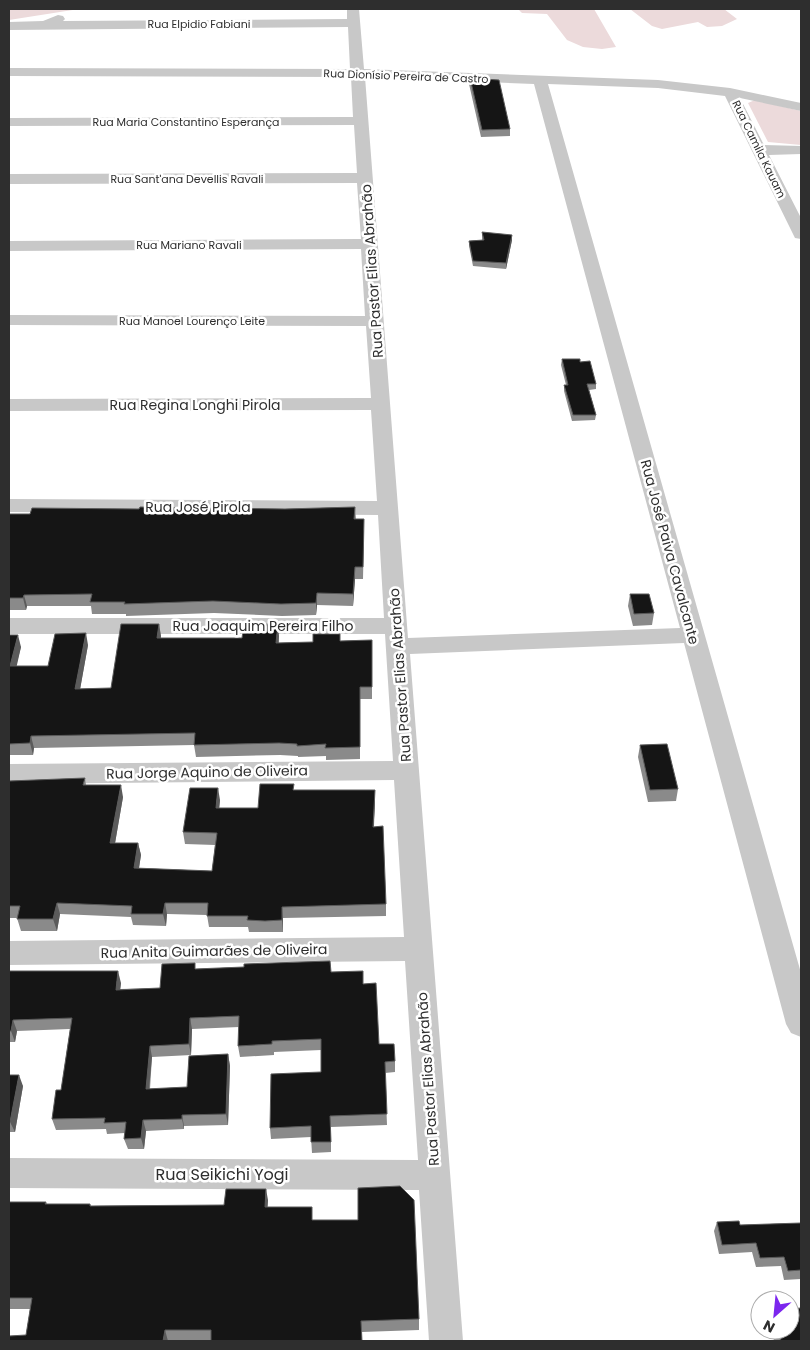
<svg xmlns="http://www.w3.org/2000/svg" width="810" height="1350" font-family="Poppins,sans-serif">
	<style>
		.green { fill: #ecdadb }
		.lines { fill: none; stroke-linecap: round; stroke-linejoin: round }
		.street { fill: #c8c8c8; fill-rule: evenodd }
		.wall { fill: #8a8a8a }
		.shaded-wall { fill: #5b5b5b }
		.building { fill: #151515; stroke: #5b5b5b }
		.labels { text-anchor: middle; stroke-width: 5; stroke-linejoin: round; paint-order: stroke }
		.far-street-label { font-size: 11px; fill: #2e2e2e; stroke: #fff }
		.street-label { font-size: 14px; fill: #2e2e2e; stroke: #fff }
		.near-street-label { font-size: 16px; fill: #2e2e2e; stroke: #fff }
	</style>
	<rect width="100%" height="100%" fill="#fff"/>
	<path class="green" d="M9,9h70l-70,11z
		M518,9h76l22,38 -14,2 -19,-2 -16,-7 -20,-26 -25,-1z
		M630,9h94l13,10 -15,7 -15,1 -9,-5 -36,7 -10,-3z
		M755,100l46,11v34l-33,-3 -20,-39z"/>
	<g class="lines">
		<path class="street" d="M347,9h12l5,60 294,11 72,8 71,15v8l-61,-13 24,47 37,1v8l-32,1 32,63v21l-6,-1 -2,-4 -68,-138 -67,-8 -110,-4 253,889v64l-10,-4 -5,-9 -102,-381 -274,11 53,687h-34l-10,-151 -410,-2v-30l409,2 -13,-199 -396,4v-24l395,-4 -10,-157 -385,4v-20l384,-3 -8,-127h-376v-16h375l-6,-103 -369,-3v-13l368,2 -6,-91 -362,1v-12l362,-1 -5,-72 -357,-1v-10l356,1 -4,-67 -352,2v-10l352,-2 -4,-56 -348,1v-10l348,-1 -3,-48 -345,1v-8l344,-1 -2,-40 -342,-1v-8l341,1 -2,-42 -339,3v-8l34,-1 15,-6 5,1 2,3 -2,2 284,-2zM365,77l169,7 146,544 -272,10z"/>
	</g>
	<path class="wall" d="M470,78l40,51v7l-29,1 -12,-53z
		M482,232l30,8 -6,29 -33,-3 -4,-20v-5l13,-1z
		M562,359l18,3 16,22v5l-7,1 7,25 -1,5 -23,1 -8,-30v-6h2l-5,-20z
		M355,507l1,12 8,12 -1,48h-8l-2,27 -36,-1 -1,10 -34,1 -68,-3 -88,3v-2h-34l-1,-8h-64l-1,4h-17v-96h21l109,-5h146z
		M630,594l24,19 -2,12 -19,1 -5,-20z
		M159,624l2,14h81l37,-2v7l34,-1 27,-8v7l32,-1v59h-12v60l-34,1v-4l-28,1v-1l-18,-1 -84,2 -2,-12 -160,3 -1,7h-24v-120l12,12 -5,19h32l40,-21 -8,44 31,-1z
		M640,745l38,44 -2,12 -28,1 -10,-45z
		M85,778l1,7 37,12 -8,46h23l3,12 -2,13 73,3 3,-26 -30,-1 -2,-12 37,-32 -1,8h39l36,-18 81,11 -1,25 12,78v12l-103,2v14h-34l-1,-5h-39l-2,-12 -40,-1 -1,12 -33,-1 -2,-8 -71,-3 -3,17h-36l-4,-13h-8v-137z
		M330,961l1,11 32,12 16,60 16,17v11l-10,1 2,52 -56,2v25l-19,1 -1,-16 -40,2 -1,-11 51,-56v-22l-47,2v3l-34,2 -2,-11 1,-19 -47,2 -1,26 -39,2 -2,32 37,-2 41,-33 2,12 -2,59 -44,1v3l-38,2 -2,18h-16l-4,-10 1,-6 -18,1 -1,-5 -50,1 -4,-11 9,-29 9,-61 -53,2 -2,11h-6v-71l112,12 -1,6 40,-1 36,-19 48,-2z
		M9,1075l14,11 -8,46h-6z
		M268,1200l-1,7 46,13 106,99v11l-57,2v9h-353l17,-6 4,-26h-21v-107h37l1,2h43l1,2 133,-1z
		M717,1222l23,3 61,-2v56l-17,1 -3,-14 -25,1 -4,-15 -33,2 -5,-23z
		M772,1330h18l11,11h-27z"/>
	<path class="shaded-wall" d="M512,235v5l-6,29v-6z
		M355,567v12l-2,27v-12z
		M317,593v12l-1,10v-12z
		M24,595l3,11 -1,4 -3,-12z
		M159,624l2,12 -2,14 -2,-12z
		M278,624l1,12 -2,19 -1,-12z
		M86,633l2,12 -10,56 -3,-12z
		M18,635l3,12 -7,31 -4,-12z
		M31,736l3,12 -1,7 -3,-12z
		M121,785l2,12 -10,58 -3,-12z
		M218,788l2,12 -2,20 -2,-12z
		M375,790v11l-2,37v-11z
		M138,843l3,12 -4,25 -3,-12z
		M57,903l3,11 -3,17 -4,-12z
		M165,903l2,11 -1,12 -3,-12z
		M282,907l1,11v14l-1,-12z
		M118,971l3,12 -2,18 -3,-11z
		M190,1018l2,11 -1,26 -2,-11z
		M13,1020l4,11 -2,11 -4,-11z
		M150,1046l2,11 -4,43 -2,-11z
		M228,1054l2,12 -2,59 -2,-11z
		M19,1075l4,11 -8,46 -5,-10z
		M182,1115l2,11v3l-2,-10z
		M143,1120l3,11 -2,18 -3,-11z
		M266,1189l2,11 -1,19 -2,-12z
		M165,1330l3,11h-5z"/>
	<path class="building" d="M470,78l29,2 11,49 -28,1z
		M482,232l30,3 -6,28 -33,-2 -4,-20 15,-1z
		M562,359h18v3l10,-1 6,23h-9l9,31h-23l-9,-30h4z
		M140,507l145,2 70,-2 -1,12h10l-1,48h-8l-2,27 -36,-1 -1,10 -35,1 -68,-3 -89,3 1,-2h-35l2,-8 -68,1 -1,3h-14v-84h21l2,-6 107,1z
		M630,594h19l5,19 -20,1z
		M121,624h38l-2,14h85l2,-14h34l-2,19 37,-1v-8h27v7l32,-1v47h-12v60l-35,1 1,-4 -29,2v-2l-18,-1 -85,2 1,-12 -164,3 -1,7 -21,1v-109h9l-8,31h38l7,-32 31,-1 -11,56 36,-1z
		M667,744l11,45 -28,1 -10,-45z
		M85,778l-2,7h38l-11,58h28l-4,25 78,3 5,-38 -34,-1 7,-44h28l-2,20h42l2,-24h34l-1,6h82l-2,37 10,-1 3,78 -104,3v13l-17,1 -18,-1 1,-4h-41l1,-13h-43l-2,11h-32l1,-8 -75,-3 -4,16h-36l3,-13h-11v-125z
		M330,961l1,11 32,-1v13l13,-1 3,61h15l1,17 -10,1 2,52 -57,2 1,26h-20v-16l-41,2 1,-54 50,-2v-33l-49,2v3l-34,2 1,-30 -49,2 -1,26 -39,2 -4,43 41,-2 2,-31 39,-2 -2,60 -44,1v4l-39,1 -2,18 -17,1 2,-17 -22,1 1,-5 -53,1 4,-29h5l11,-72 -59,2 -2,11h-2v-60h109l-2,19 44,-2 2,-24 33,-1v6l49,-2v-3z
		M9,1075h10l-9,47h-1z
		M400,1186l14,14 5,119 -58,2 1,20h-151v-11h-46l-2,11h-154v-5l17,-1 6,-37h-23v-96h37l-1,2h45v2l134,-1 2,-16h40l-1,18h47v13h46v-32z
		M739,1221l1,4 61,-2v47l-13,1 -4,-14 -24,1 -4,-15 -34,2 -5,-23z
		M801,1308v33h-20l-3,-11h12v-21z"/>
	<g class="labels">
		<g class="far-street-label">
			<text x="199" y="28">Rua Elpidio Fabiani</text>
			<text transform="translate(406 76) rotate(2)" y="4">Rua Dionísio Pereira de Castro</text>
			<text x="186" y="126">Rua Maria Constantino Esperança</text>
			<text transform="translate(759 149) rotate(64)" y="4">Rua Camila Kauam</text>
			<text x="187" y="183">Rua Sant'ana Devellis Ravali</text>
			<text x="189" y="249">Rua Mariano Ravali</text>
			<text x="192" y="325">Rua Manoel Lourenço Leite</text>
		</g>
		<g class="street-label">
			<text transform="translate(372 271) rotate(-94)" y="5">Rua Pastor Elias Abrahão</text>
			<text x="195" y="410">Rua Regina Longhi Pirola</text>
			<text x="198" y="512">Rua José Pirola</text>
			<text transform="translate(670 552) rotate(75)" y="5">Rua José Paiva Cavalcante</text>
			<text x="263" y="631">Rua Joaquim Pereira Filho</text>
			<text transform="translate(400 675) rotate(-94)" y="5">Rua Pastor Elias Abrahão</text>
			<text transform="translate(207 772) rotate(-1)" y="5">Rua Jorge Aquino de Oliveira</text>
			<text transform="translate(214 951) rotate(-1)" y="5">Rua Anita Guimarães de Oliveira</text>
			<text transform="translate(428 1079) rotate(-94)" y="5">Rua Pastor Elias Abrahão</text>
		</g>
		<g class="near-street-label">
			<text x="222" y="1180">Rua Seikichi Yogi</text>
		</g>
	</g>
	<rect width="810" height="1350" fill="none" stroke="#2e2e2e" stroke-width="20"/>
	<g transform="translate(775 1315) rotate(207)"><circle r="24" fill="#ffffff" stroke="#ababab"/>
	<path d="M0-4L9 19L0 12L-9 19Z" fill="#7c26ee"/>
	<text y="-8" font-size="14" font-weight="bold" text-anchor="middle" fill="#2e2e2e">N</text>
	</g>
</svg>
